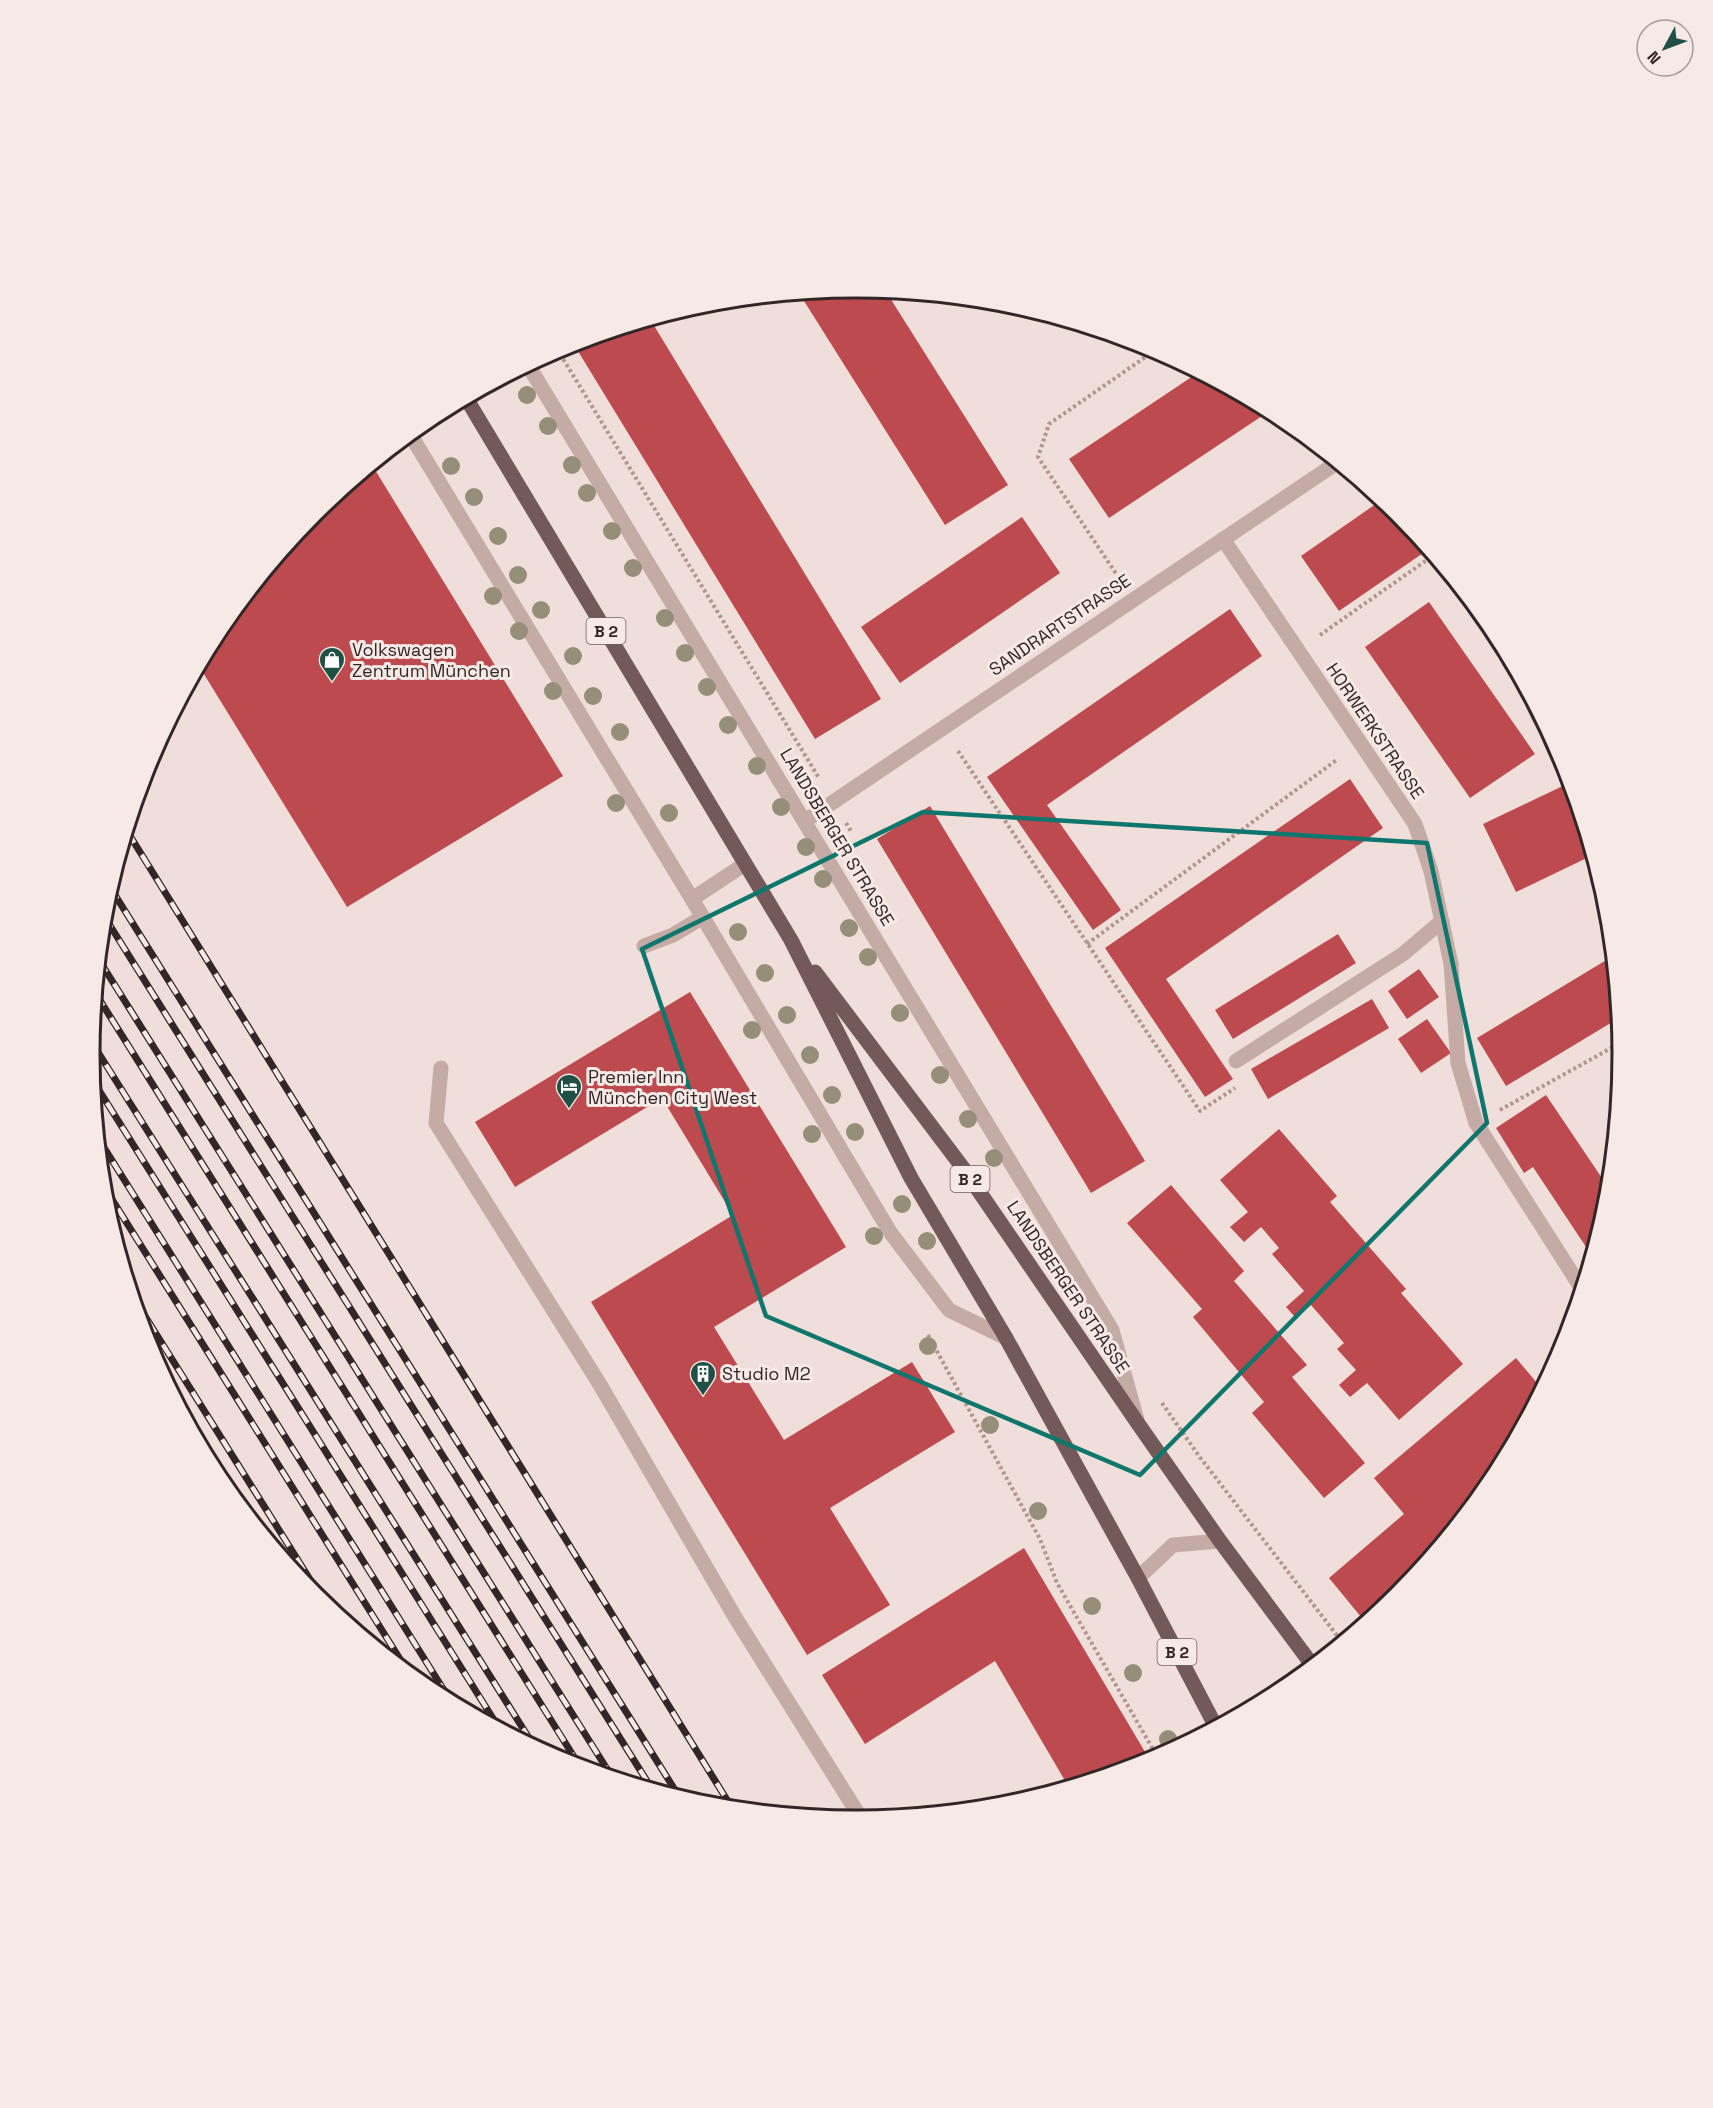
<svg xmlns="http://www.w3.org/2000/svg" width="1713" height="2108" font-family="'Space Grotesk',sans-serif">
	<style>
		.building { fill: #bc4a4f }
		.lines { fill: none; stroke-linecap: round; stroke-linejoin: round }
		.path { stroke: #b19591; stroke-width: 4; stroke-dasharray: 3 3; stroke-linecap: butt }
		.service { stroke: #c5aba6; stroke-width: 15 }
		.minor { stroke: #c5aba6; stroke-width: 15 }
		.primary { stroke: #735a58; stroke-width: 15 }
		.rail-casing { stroke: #322726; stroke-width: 7 }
		.rail { stroke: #f7e9e5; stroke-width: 4.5; stroke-dasharray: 14; stroke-linecap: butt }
		.tree { fill: #958f7a }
		.marked { fill: none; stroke: #0f766e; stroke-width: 4.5; stroke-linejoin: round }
		.labels { text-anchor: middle; stroke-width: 6; stroke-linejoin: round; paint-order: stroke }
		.shield { fill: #f7e9e5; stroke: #6d615f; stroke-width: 1.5 }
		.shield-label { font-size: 16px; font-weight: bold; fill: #322726 }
		.street-label { font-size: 18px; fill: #322726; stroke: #f7e9e5 }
		.poi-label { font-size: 18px; fill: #322726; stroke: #f7e9e5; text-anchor: start }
		.rim { fill: none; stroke: #322726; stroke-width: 3 }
	</style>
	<rect width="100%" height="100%" fill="#efded9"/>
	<path class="building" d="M857,288l28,2 123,195 -63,40 -146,-232z
		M650,319l231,380 -66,40 -242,-396z
		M1199,372l72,38 -162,108 -40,-59z
		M372,465l191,311 -216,131 -148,-241 20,-38 96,-116z
		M1383,499l16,13 30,37 -90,62 -38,-55z
		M1022,517l38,56 -160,110 -39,-56z
		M1429,602l106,152 -65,44 -105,-151z
		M1230,609l32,47 -215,149 74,105 -28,20 -106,-153z
		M1350,779l33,49 -217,151 67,100 -28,18 -100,-149z
		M1571,782l22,73 -77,37 -33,-68z
		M930,806l215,355 -54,32 -214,-354z
		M1338,934l18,29 -123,76 -18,-29z
		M1613,956l6,62 -113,68 -29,-48z
		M1419,969l20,28 -32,22 -19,-28z
		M690,992l156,255 -132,80 70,113 128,-78 43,70 -125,76 60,97 -83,50 -216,-353 142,-87 -71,-117 -147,89 -40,-65z
		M1372,999l17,29 -121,71 -17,-30z
		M1427,1019l24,34 -30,20 -23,-34z
		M1546,1095l64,95 -2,14 -16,52 -59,-89 -9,6 -28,-45z
		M1279,1129l58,67 -7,6 76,87 -5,4 62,71 -64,56 -32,-37 -17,14 -11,-12 17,-15 -19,-21 7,-6 -33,-38 -15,13 -10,-11 18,-16 -32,-37 7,-6 -18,-21 -17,15 -14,-15 18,-15 -28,-32z
		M1171,1185l73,86 -10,10 73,84 -15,12 73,86 -41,35 -72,-85 12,-11 -71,-85 9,-8 -75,-86z
		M1516,1358l26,31 -48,91 -96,116 -32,27 -37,-45 75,-64 -30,-36z
		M1024,1548l127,214 -115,35 28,-18 -69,-118 -130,83 -43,-69z"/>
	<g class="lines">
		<path class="path" d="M557,349l262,429
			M1119,578l-81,-121 11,-33 108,-75
			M1320,635l114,-80
			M958,751l242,360 35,-23
			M846,823l6,10
			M1087,944l251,-185
			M1500,1110l122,-68
			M928,1335l112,204 17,44 101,175
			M1162,1403l37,53 143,186"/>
		<path class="service" d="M644,946l29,-11 30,-18
			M1451,964l7,99 18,60 106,166
			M1236,1061l167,-107 39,-33
			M441,1068l-5,55 163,260 136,234 127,203
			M1138,1578l35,-33 47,-4"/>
		<path class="minor" d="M528,365l584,965 25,90
			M410,434l282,465 198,333 59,78 57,28
			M1223,539l192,285 16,47 20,93
			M805,821l533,-359
			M692,899l53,-35"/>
		<path class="primary" d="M466,398l325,542 120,238 95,160 132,240 78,149
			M815,972l148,196 176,257 81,116 93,125"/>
		<defs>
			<path id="rail" d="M127,831l605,977
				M110,887l570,911
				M104,916l548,873
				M99,960l513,817
				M96,994l485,774
				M91,1041l443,705
				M92,1079l407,649
				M98,1138l354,565
				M103,1185l307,490
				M133,1297l193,308"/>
		</defs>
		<use href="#rail" class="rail-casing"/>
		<use href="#rail" class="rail"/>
	</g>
	<g class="tree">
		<circle cx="527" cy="395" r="9"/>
		<circle cx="548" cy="426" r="9"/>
		<circle cx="572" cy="465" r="9"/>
		<circle cx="451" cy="466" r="9"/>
		<circle cx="587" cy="493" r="9"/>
		<circle cx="474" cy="497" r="9"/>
		<circle cx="612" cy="531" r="9"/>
		<circle cx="498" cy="536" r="9"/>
		<circle cx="633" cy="568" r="9"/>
		<circle cx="518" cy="575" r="9"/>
		<circle cx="493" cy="596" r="9"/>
		<circle cx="541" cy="610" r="9"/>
		<circle cx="665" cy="618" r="9"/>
		<circle cx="519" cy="631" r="9"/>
		<circle cx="685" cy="653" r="9"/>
		<circle cx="573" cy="656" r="9"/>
		<circle cx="707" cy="687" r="9"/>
		<circle cx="553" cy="691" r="9"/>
		<circle cx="593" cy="696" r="9"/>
		<circle cx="728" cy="725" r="9"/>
		<circle cx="620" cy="732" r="9"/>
		<circle cx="757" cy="766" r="9"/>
		<circle cx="616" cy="803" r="9"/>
		<circle cx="781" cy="807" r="9"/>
		<circle cx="669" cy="813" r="9"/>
		<circle cx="806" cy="847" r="9"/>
		<circle cx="823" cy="879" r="9"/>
		<circle cx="849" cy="928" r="9"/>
		<circle cx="738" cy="932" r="9"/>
		<circle cx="868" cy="957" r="9"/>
		<circle cx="765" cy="973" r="9"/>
		<circle cx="900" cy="1013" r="9"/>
		<circle cx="787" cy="1015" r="9"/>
		<circle cx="752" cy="1030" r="9"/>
		<circle cx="810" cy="1055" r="9"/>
		<circle cx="940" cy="1075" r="9"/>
		<circle cx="832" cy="1095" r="9"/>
		<circle cx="968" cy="1119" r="9"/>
		<circle cx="855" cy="1132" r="9"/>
		<circle cx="812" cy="1134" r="9"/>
		<circle cx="994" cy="1158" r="9"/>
		<circle cx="902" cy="1204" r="9"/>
		<circle cx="874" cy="1236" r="9"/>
		<circle cx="927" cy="1241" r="9"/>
		<circle cx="928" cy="1346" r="9"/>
		<circle cx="990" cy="1425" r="9"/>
		<circle cx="1038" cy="1511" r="9"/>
		<circle cx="1092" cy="1606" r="9"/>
		<circle cx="1133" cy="1673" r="9"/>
		<circle cx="1168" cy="1739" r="9"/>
	</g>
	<path class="marked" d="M923,812l504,31 60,280 -347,352 -374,-159 -124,-367z"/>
	<defs>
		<symbol id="shop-pin" viewBox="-11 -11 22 30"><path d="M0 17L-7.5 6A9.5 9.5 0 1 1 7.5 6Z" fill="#205045" stroke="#f7e9e5"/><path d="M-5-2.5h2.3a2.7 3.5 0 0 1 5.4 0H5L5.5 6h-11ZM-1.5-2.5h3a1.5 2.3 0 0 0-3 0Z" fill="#fff"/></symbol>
		<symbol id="hotel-pin" viewBox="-11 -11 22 30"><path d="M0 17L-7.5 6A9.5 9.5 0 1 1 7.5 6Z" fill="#205045" stroke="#f7e9e5"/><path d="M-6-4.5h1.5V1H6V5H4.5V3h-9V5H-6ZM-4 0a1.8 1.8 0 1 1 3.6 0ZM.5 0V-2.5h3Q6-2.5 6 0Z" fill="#fff"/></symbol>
		<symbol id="building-pin" viewBox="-11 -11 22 30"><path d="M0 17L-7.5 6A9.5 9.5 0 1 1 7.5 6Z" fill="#205045" stroke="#f7e9e5"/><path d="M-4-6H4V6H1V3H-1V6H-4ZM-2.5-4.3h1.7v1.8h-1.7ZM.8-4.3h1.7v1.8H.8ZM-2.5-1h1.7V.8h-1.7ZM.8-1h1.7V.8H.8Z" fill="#fff"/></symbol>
	</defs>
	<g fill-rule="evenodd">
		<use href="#shop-pin" x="317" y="645" width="30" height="40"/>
		<use href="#hotel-pin" x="554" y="1072" width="30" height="40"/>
		<use href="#building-pin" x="688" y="1359" width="30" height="40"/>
	</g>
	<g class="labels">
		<g class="shield">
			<rect x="586.5" y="618" width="39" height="26" rx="4.5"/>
			<rect x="950.5" y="1166" width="39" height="26" rx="4.5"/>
			<rect x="1157.5" y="1639" width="39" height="26" rx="4.5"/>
		</g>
		<g class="shield-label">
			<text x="606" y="637">B 2</text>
			<text x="970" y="1185">B 2</text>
			<text x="1177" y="1658">B 2</text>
		</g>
		<g class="street-label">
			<text transform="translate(1060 625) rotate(-34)" y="6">SANDRARTSTRASSE</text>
			<text transform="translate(1375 731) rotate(56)" y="6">HORWERKSTRASSE</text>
			<text transform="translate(837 837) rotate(59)" y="6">LANDSBERGER STRASSE</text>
			<text transform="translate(1068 1287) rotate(56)" y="6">LANDSBERGER STRASSE</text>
		</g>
		<g class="poi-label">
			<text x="352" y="656">Volkswagen<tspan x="352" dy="21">Zentrum München</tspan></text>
			<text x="588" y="1083">Premier Inn<tspan x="588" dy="21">München City West</tspan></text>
			<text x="722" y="1380">Studio M2</text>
		</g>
	</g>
	<path d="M0 0H1713V2108H0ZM100 1054a756 756 0 1 1 1512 0a756 756 0 1 1-1512 0Z" fill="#f7e9e5" fill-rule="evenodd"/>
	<path class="rim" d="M100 1054a756 756 0 1 1 1512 0a756 756 0 1 1-1512 0Z"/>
	<g transform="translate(1665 48) rotate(229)"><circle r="28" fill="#f7e9e5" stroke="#a89b99" stroke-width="1.5"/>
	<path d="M0-4.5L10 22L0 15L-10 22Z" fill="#205045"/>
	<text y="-9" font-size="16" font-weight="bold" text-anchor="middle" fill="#322726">N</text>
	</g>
</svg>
